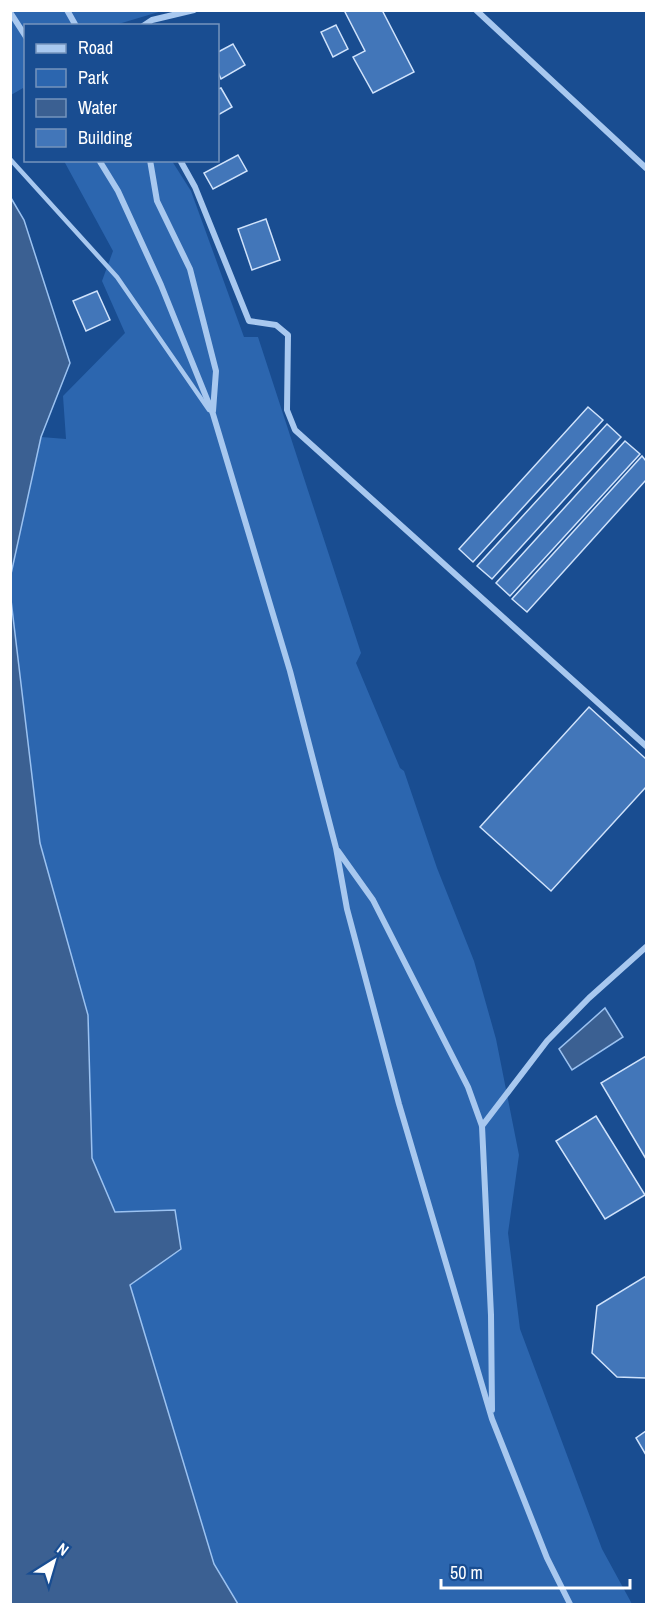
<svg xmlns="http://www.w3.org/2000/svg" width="657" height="1615" font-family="'Archivo Narrow',sans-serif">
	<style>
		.green { fill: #2c66af }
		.water { fill: #3b6092; stroke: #9bc2f1; stroke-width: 1.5 }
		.building { fill: #4276b9; stroke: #cfe2fb; stroke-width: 1.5 }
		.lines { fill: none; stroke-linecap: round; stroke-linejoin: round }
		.lane { stroke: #a8c8ef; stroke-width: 4.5 }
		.street { stroke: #a8c8ef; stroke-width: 6 }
	</style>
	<rect width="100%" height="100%" fill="#194d91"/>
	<path class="green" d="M11,11h151l-47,14 -89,1 -1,65 -2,-3 -12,7z
		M64,161h108l19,30 53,146h14l103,316 -5,10 44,105 4,3 33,97 37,93 22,78 23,116 -11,78 12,96 82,220 30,55h-394l-24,-40 -84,-279 51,-36 -7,-39 -59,2 -23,-54 -4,-143 -48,-172 -29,-243 -1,-26 31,-137 25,2 -3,-43 62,-63 -23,-52 11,-30z"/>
	<path class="water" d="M11,198l13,22 46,143 -29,74 -30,137z
		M11,600l29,243 48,172 4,143 23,54 60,-2 6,39 -51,36 84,279 24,40h-227z
		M605,1008l18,29 -51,33 -13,-21z"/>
	<path class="building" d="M344,10h38l32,62 -41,21 -20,-36 12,-6z
		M336,25l12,24 -15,8 -12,-25z
		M233,44l12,21 -24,14 -3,-7v-20z
		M221,88l11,19 -14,8v-26z
		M238,155l9,16 -34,18 -9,-16z
		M266,219l14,41 -28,10 -14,-41z
		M97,291l13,29 -24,11 -13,-30z
		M588,407l15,13 -130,142 -14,-13z
		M607,424l14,13 -129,142 -15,-13z
		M625,441l15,13 -130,142 -14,-13z
		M642,456l4,5v19l-119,132 -15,-13z
		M589,707l57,52v28l-95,104 -71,-64z
		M646,1056v103l-45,-76z
		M596,1116l49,79 -40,24 -49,-78z
		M646,1276v102l-29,-1 -25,-24 5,-47z
		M646,1431v24l-10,-17z"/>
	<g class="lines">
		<path class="lane" d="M10,159l107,118 92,133"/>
		<path class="street" d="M67,10l9,16
			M476,10l170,158
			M10,12l16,25
			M143,26l9,-6 42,-10
			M99,160l19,31 43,94 52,129 77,257 46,177 11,61 52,195 93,315 55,139 23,46
			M150,160l7,41 33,68 26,102 -3,40
			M180,160l15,27 54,134 27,4 12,10 -1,75 8,20 351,316
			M338,851l35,49 95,187 14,39 9,189 1,95
			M482,1126l65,-85 42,-43 57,-51"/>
	</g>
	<rect width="657" height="1615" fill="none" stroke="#ffffff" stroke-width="24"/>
	<rect x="24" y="24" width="195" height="138" fill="#194d91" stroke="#7594bd" stroke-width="1.5"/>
	<rect x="36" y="44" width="30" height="9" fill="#a8c8ef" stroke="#7594bd" stroke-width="1.5"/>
	<text x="78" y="54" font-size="18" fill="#ffffff">Road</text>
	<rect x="36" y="69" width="30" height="18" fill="#2c66af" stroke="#7594bd" stroke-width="1.5"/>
	<text x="78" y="84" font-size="18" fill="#ffffff">Park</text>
	<rect x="36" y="99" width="30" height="18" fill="#3b6092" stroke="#7594bd" stroke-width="1.5"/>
	<text x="78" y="114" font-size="18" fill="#ffffff">Water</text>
	<rect x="36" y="129" width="30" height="18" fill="#4276b9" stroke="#7594bd" stroke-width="1.5"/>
	<text x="78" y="144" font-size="18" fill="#ffffff">Building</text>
	<g transform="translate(54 1561) rotate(37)" stroke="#194d91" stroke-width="4.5" paint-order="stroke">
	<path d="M0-4.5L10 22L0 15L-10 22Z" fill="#ffffff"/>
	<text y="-9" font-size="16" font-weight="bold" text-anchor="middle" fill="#ffffff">N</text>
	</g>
	<path d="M441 1579v9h189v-9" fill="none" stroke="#ffffff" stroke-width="3"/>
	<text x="450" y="1579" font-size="18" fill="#ffffff" stroke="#194d91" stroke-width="4.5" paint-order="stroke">50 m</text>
</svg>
